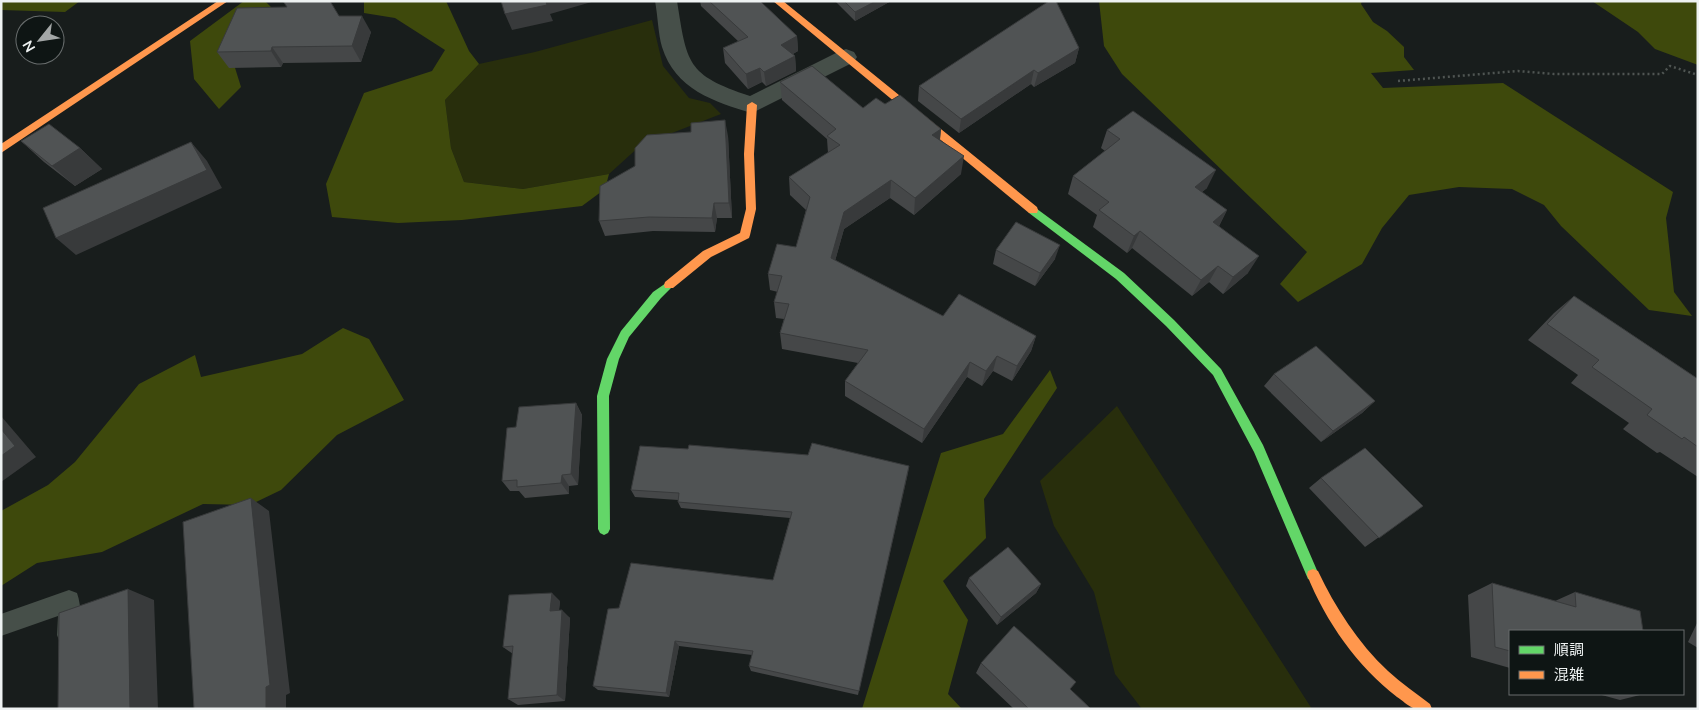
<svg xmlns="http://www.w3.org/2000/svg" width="1699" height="710" font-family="'Nunito Sans','Noto Sans JP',sans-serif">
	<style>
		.green { fill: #282e0c }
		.forest { fill: #3e490c }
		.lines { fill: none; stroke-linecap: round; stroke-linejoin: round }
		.path { stroke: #4f5552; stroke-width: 2.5; stroke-dasharray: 2 3; stroke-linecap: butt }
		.lane { fill: #464f49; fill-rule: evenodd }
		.street { fill: #464f49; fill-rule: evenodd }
		.fast { fill: #63d668; fill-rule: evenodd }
		.slow { fill: #ff974d; fill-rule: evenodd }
		.wall { fill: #454748 }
		.shaded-wall { fill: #383a3b }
		.building { fill: #505354; stroke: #383a3b }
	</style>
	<rect width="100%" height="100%" fill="#181d1c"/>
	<path class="green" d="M652,20l11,46 26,32 21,5 11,11 -80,31 -32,29 -86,15 -59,-7 -13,-34 -6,-48 34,-36 56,-12z
		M1117,406l195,303h-170l-27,-35 -21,-82 -40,-66 -14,-45z"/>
	<path class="forest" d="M1,1h79l-15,11 -64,-2z
		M244,1h21l7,7 -45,34 14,45 -22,22 -25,-30 -4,-38z
		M364,1h82l23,50 10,13 -34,36 6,48 13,34 59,7 86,-15 -4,15 -23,17 -120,14 -64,3 -66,-6 -6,-33 38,-91 68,-22 13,-21 -50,-32 -31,-5z
		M1099,1h263l-1,3 12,18 14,9 17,16v10l10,13 -43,3 12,15 120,-5 170,109 -7,26 8,74 18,24 -43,-6 -88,-84 -17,-21 -32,-16 -53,-2 -50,8 -27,33 -20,36 -64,38 -18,-18 27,-32 -185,-178 -18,-28z
		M1592,1h106v64l-43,-16 -17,-17z
		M343,328l26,11 35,61 -67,35 -56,55 -31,15 -47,-1 -101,48 -65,11 -36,23v-75l47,-26 27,-23 64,-78 56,-29 6,22 101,-23z
		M1050,370l7,18 -73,111 2,39 -43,43 25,39 -20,74 14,15h-100l79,-256 62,-19z"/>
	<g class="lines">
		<path class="path" d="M1398,81l120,-10 36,3h108l8,-8 28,9"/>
		<path class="lane" d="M69,590l8,3c5,14 5,36 -1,50l-8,3 -8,-3 -3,-8 1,-19 -57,20v-22z"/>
		<path class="street" d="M655,1h22c10,62 9,74 73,95l88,-44 8,-3 8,3 3,5 -3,5 -102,51c-38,-11 -77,-24 -90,-66 -4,-14 -4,-30 -7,-46z"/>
		<path class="fast" d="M1033,206l91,67 50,47 47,49 42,76 56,130 -1,4 -5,2 -5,-2 -54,-127 -41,-77 -47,-49 -50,-47 -87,-66 -1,-3 1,-3z
			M669,281l4,1 1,3 -13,13 -32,39 -10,22 -10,37 1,133 -2,4 -4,2 -4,-2 -2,-4 -1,-133 10,-37 14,-28 32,-39z"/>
		<path class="slow" d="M218,1h10l-227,152v-9z
			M773,1h10l254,206 1,3 -1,3h-8z
			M752,102l5,3 -3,49 2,55 -6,26 -1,3 -38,19 -38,31h-8l-1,-3 1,-3 38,-31 37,-18 6,-24 -2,-55 3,-49z
			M1313,569l5,2c17,36 40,72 70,100 13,12 28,22 42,33l2,5c-6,0 -14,1 -19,-1 -5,-2 -11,-8 -16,-11 -40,-31 -71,-75 -90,-122l1,-4z"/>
	</g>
	<path class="wall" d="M700,1h60l37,35 1,15 -5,3 2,2 1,15 -30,15 -4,-4 -14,7 -23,-26 -2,-15 16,-6 -38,-36z
		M835,1h56l-36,20z
		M339,16l32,16 -10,30 -78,1 -2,4 -52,1 -12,-16z
		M1079,48l-4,15 -41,24 -3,-3 -72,49 -41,-32 1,-15z
		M780,82l83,26 22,-4 56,25 -1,11 21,34 -47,41 -24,-17 -46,31 -9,32 108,55 93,20 -5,15 -19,30 -19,-10 -11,15 -15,-9 -45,66 -77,-47v-15l13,-18 -76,-14 -2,-16 4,-14 -8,-1 -2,-16 4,-10 -8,-2 -2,-16 28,-27 10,-37 -16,-15 -1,-18 39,-24 -1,-14 -45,-39z
		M1107,130l100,58 -5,4 25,18 -8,16 29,47 -25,21 -14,-12 -17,14 -60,-48 -5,5 -34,-26 4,-12 -29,-21 5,-18 32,-25 -4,-3z
		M728,136l4,82h-15l-2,14 -62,-1 -48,5 -6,-15z
		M21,141l59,7 22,21 -27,17 -31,-24z
		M996,250l59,9 -20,27 -42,-22z
		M1574,296l124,83v98l-38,-25 -3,1 -34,-24 6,-6 -58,-40 7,-8 -50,-35 26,-27z
		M1274,374l101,27 -13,12 -41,29 -57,-56z
		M576,403l6,12 -4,70 -9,1v8l-44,4 -6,-7h-9l-8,-10 14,-54z
		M909,466l-51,229 -107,-24 -2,-5 3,-11 -73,-9 -10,51 -71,-7 -5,-4 26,-78 154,-28 17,-62 -109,-10 -3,-6v-2l-43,-3 -4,-7z
		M1321,478l102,28 -58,41 -56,-59z
		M969,578l72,6 -5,9 -39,32 -31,-39z
		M1492,583l63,18 20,-9 68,39h-133v37l-39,-11 -3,-62z
		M560,601l-1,9 11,8 -5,83 -47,4 -10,-6 5,-45 -10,-7z
		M1698,621v27l-10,-6z
		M981,663l89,26 21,20h-77l-38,-36z
		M1598,694h46l-24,6z"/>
	<path class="shaded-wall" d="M546,1h49l-45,13 3,7 -41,9 -7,-16z
		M876,1h15l-36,20v-9z
		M362,16l9,16 -10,30 -9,-16z
		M797,36l1,15 -15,8 -2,-14z
		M272,47l11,16 -2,4 -10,-16z
		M1079,48l-4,15 -41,24 4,-14z
		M795,56l1,15 -30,15 -2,-14z
		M760,68l2,14 -14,7 -2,-15z
		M1034,70l-3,14 -72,49 2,-14z
		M725,120l3,16 4,82 -3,-15z
		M941,129l-2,18 -7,-12z
		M191,142l16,19 15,27 -146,67 -20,-17z
		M80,148l22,21 -27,17 -23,-20z
		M964,156l-3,18 -47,41 1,-17z
		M1216,170l-9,18 -20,16 8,-17z
		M891,180l-1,18 -46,31 -13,46v-17l13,-46z
		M714,203l3,15 -2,14 -3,-14z
		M1227,210l-9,18 -5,-6z
		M1140,231l-8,17 -5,5 7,-17z
		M1060,245l-5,14 -20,27 5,-13z
		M1259,256l-11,17 -25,21 10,-17z
		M1218,266l-9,16 -17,14 9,-16z
		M1036,336l-5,15 -19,30 5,-15z
		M997,356l-4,15 -11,15 4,-15z
		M970,362l-3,15 -45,66 2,-14z
		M1375,401l-13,12 -41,29 12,-11z
		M576,403l6,12 -4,70 -7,-11z
		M1,416l35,41 -35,25z
		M909,466l-1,7 -50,222 1,-4z
		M562,475l7,11v8l-8,-11z
		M251,498l18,13 21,182 -4,2v14h-20z
		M1041,584l-5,9 -39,32 4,-8z
		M128,589l26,11 4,109h-28z
		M552,593l8,8 -2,18 -8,-8z
		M562,610l8,8 -5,83 -8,-6z
		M675,641l4,5 -10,51 -3,-4z"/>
	<path class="building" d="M283,1h47l9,15h23l-10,30 -80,1 -1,4 -54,1 20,-44 50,-1z
		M501,1h45l1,4 -42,9z
		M709,1h51l37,35 -16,9 14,11 -31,16 -4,-4 -14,6 -23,-26 25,-11z
		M844,1h32l-21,11z
		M1049,1h7l23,47 -41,25 -4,-3 -73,49 -42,-33z
		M812,66l51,42 13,-10 9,6 15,-9 41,34 -9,6 32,21 -49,42 -24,-18 -47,32 -13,46 112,58 16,-22 77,42 -19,30 -20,-10 -11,15 -16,-9 -46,67 -79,-48 23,-31 -88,-17 9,-29 -15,-2 8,-26 -14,-2 9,-30 19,3 14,-50 -21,-20 51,-32 -13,-9 9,-7 -56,-47z
		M1133,111l83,59 -21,17 32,23 -14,12 46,34 -26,21 -15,-11 -17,14 -61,-49 -6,5 -35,-26 10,-8 -36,-26 47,-37 -13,-9z
		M725,120l4,83h-15l-2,15 -63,-1 -50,4 1,-35 35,-20v-18l12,-13 44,-3v-9z
		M49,124l31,24 -28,18 -31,-25z
		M191,142l16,28 -151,68 -13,-30z
		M1016,222l44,23 -20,28 -44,-23z
		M1574,296l124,83v68l-14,-10 -2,2 -35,-24 5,-6 -60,-42 7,-7 -52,-36z
		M1316,346l59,55 -42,30 -59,-57z
		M576,403l-5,71 -9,1 -1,8 -44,4v-7l-15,1 5,-53 9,-1 3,-20z
		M1,429l14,17 -14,10z
		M812,443l97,23 -50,225 -110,-25 4,-15 -78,-10 -9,52 -73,-7 15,-77 11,-1 12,-45 142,17 19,-68 -114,-10 1,-9 -48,-3 9,-44 48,3 1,-4 119,10z
		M1365,448l58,58 -44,32 -58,-60z
		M251,498l19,187 -4,2v22h-72l-11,-187z
		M1008,547l33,37 -40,33 -32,-39z
		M1492,583l84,24 -1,-15 65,19 3,20h-133v20l-15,-4z
		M128,589l2,120h-72l1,-96z
		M552,593l-2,18 12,-1 -5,85 -49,4 5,-53 -10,1 6,-52z
		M1014,626l62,56 -6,7 21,20h-62l-48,-46z"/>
	<rect width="1699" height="710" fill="none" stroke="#eef2f2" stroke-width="5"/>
	<rect x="1509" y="630" width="175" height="65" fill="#0e1514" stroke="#686d6d"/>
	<rect x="1519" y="646" width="25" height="8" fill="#63d668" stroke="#686d6d"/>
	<text x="1554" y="655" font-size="15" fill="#eef2f2">順調</text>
	<rect x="1519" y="671" width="25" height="8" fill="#ff974d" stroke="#686d6d"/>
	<text x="1554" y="680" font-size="15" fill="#eef2f2">混雑</text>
	<g transform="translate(40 40) rotate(240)"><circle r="24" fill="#0e1514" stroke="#686d6d"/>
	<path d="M0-4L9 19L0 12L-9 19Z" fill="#a3a7a7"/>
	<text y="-8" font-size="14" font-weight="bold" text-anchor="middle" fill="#eef2f2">N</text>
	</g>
</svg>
